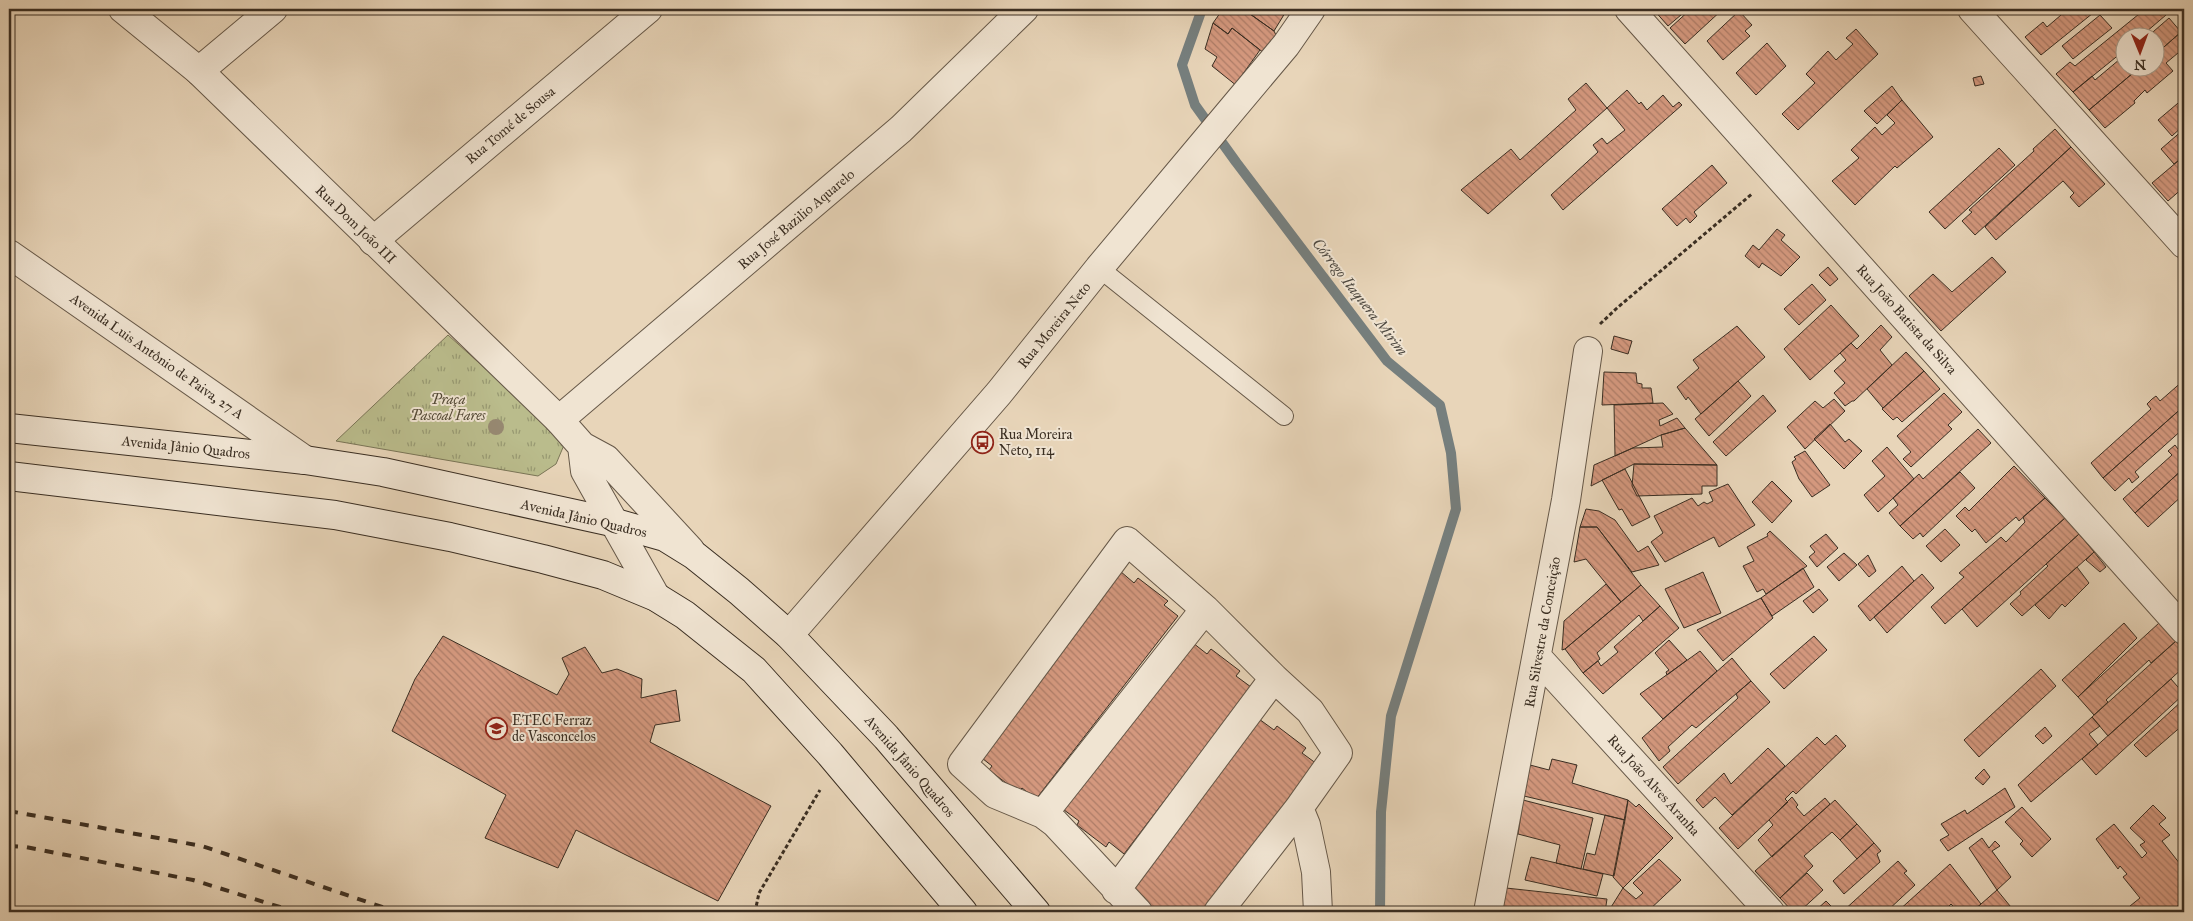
<svg xmlns="http://www.w3.org/2000/svg" width="2193" height="921" font-family="'IM FELL Great Primer',serif">
	<style>
		.park { fill: url(#park-tufts); stroke: #7a7557 }
		.lines { fill: none; stroke-linecap: round; stroke-linejoin: round }
		.stream { stroke: #767f7e; stroke-width: 10 }
		.building { fill: url(#building-back-hatch); stroke: #3a2e22 }
		.service-casing { stroke: #665848; stroke-width: 20 }
		.minor-casing { stroke: #665848; stroke-width: 30 }
		.tertiary-casing { stroke: #665848; stroke-width: 30 }
		.secondary-casing { stroke: #3a2e22; stroke-width: 30 }
		.path { stroke: #3a2e22; stroke-width: 3; stroke-dasharray: 4 2.5; stroke-linecap: butt }
		.service { stroke: #f0e4d2; stroke-width: 18 }
		.minor { stroke: #f0e4d2; stroke-width: 28 }
		.tertiary { stroke: #f0e4d2; stroke-width: 28 }
		.secondary { stroke: #f0e4d2; stroke-width: 28 }
		.rail { stroke: #3a2e22; stroke-width: 4; stroke-dasharray: 9 9; stroke-linecap: butt }
		.tree { fill: #978972 }
		.labels { text-anchor: middle; stroke-width: 4; stroke-linejoin: round; paint-order: stroke }
		.street-label { font-size: 14px; fill: #3a2e22; stroke: #f0e4d2 }
		.park-label { font-size: 14px; font-style: italic; fill: #544a37; stroke: #f0e4d2 }
		.poi-label { font-size: 14px; fill: #3a2e22; stroke: #f0e4d2; text-anchor: start }
		.water-label { font-size: 15px; font-style: italic; fill: #4e4941; stroke: #f0e4d2 }
	</style>
	<defs>
		<pattern id="park-tufts" width="24" height="20" patternUnits="userSpaceOnUse" patternTransform="scale(1.25)"><rect width="24" height="20" fill="#babc8c"/><path d="M3 7l-1-3M5 7V3M7 7l1-3M15 17l-1-3M17 17v-4M19 17l1-3" fill="none" stroke="#989972"/></pattern>
		<pattern id="building-back-hatch" width="6" height="6" patternUnits="userSpaceOnUse" patternTransform="scale(1.25)"><rect width="6" height="6" fill="#d4987e"/><path d="M-1 5l2 2M0 0l6 6M5-1l2 2" fill="none" stroke="#ad7c67"/></pattern>
	</defs>
	<rect width="100%" height="100%" fill="#e8d5b9"/>
	<filter id="stains"><feTurbulence type="fractalNoise" baseFrequency=".004" numOctaves="4"/><feColorMatrix values="0 0 0 0 .2 0 0 0 0 .09 0 0 0 0 .02 0 0 0 .5 -.17"/></filter>
	<radialGradient id="worn" r=".72"><stop offset=".6" stop-color="#630" stop-opacity="0"/><stop offset="1" stop-color="#630" stop-opacity=".3"/></radialGradient>
	<path class="park" d="M448,335l108,97 8,13 -8,19 -18,12 -202,-35z"/>
	<g class="lines">
		<path class="stream" d="M1202,9l-20,56 13,40 41,57 151,199 53,44 11,48 5,56 -65,207 -10,96 -1,100"/>
	</g>
	<path class="building" d="M1223,9h20l31,22 2,4 -12,18 -32,-25 -4,6 -15,-11z
		M1243,9h36l6,4 -11,18z
		M1653,9h35l-20,17z
		M1691,9h32l-38,35 -15,-16z
		M2068,9h30l-57,46 -16,-18 18,-15 4,5z
		M2134,9h27l5,6 -27,23h-13v11l-53,43 -17,-18 14,-12 5,4 64,-52z
		M1739,11l13,14 -7,6 5,5 -27,24 -16,-19z
		M2100,15l12,13 -39,31 -11,-13z
		M2169,18l12,14 -25,22v-16h-10z
		M1213,23l15,11 4,-6 28,22 -20,28 3,2 -6,6 -25,-20 5,-9 -12,-8z
		M1856,29l22,25 -80,76 -16,-16 33,-31 -9,-9 22,-23 8,9 17,-16 -7,-6z
		M2181,32l3,3v13l-18,15 7,8 -26,22 -2,-3 -11,11 1,2 -30,25 -16,-18 50,-42h17v-14z
		M1767,43l19,23 -30,29 -20,-22z
		M2126,54v14h13l-50,42 -16,-18 19,-16 3,4z
		M1981,76l3,8 -9,2 -2,-8z
		M1586,83l21,25 -119,106 -27,-24 50,-41 9,11 56,-50 -8,-11z
		M1892,86l10,14 -25,24 -13,-13z
		M1627,90l12,14 2,-2 6,8 16,-15 10,12 6,-5 3,3 -119,105 -12,-15 47,-43 -5,-7 9,-7 5,6 18,-14 -18,-22z
		M2184,98v27l-12,11 -14,-16z
		M1902,100l31,37 -36,31 -2,-2 -40,39 -23,-24 27,-23 -8,-8 24,-23 7,8 13,-12 -8,-8z
		M2055,129l16,18 -96,88 -13,-14 10,-9 -3,-2 65,-59 -1,-2z
		M2184,129v27l-10,8 -13,-15z
		M2071,147l34,37 -26,23 -9,-10 4,-4 -11,-12 -67,59 -11,-13z
		M1999,148l16,17 -70,64 -16,-17z
		M2184,156v31l-16,14 -16,-18z
		M1712,165l15,18 -33,29 3,4 -7,7 -4,-5 -9,8 -15,-17z
		M1777,229l8,6 -4,5 19,17 -19,19 -19,-13 -3,5 -14,-12 8,-11 6,5z
		M1992,257l14,15 -65,59 -32,-35 24,-22 19,18z
		M1828,267l10,12 -8,7 -11,-11z
		M1812,284l14,16 -27,25 -15,-16z
		M1831,305l28,31 -49,44 -26,-31z
		M1881,325l11,12 -12,13 12,15 -38,36h-2l-7,5 -11,-13 11,-10 -11,-12 12,-11 -6,-7 11,-10 6,6z
		M1737,326l28,31 -64,57 -13,-17 -2,3 -9,-13 22,-19 -6,-8z
		M1614,336l18,5 -4,13 -17,-5z
		M1906,352l18,19 -41,37 -16,-19z
		M1924,371l16,18 -38,33 -5,-5 -4,3 -11,-11z
		M1604,372l32,1 1,10 5,1v4h9l2,15 -51,2z
		M2184,380v26l-81,72 -12,-15 60,-54 -4,-5 5,-5 4,-3 4,5z
		M1738,381l13,15 -42,40 -14,-17z
		M1944,393l18,19 -14,13 4,4 -41,38 -8,-8 8,-7 -14,-16z
		M1763,395l13,16 -50,45 -13,-14z
		M1834,399l11,12 -40,38 -18,-22 28,-26 8,7z
		M1663,403l10,11 -14,6 1,6 17,-8 8,10 -24,7 -46,21 -1,-51z
		M2184,406v22l-49,44 4,5 -7,6 -3,-5 -14,13 -12,-13z
		M1830,424l15,18 4,-3 13,12 -18,18 -30,-30z
		M1685,428l32,37 -83,-1 -43,22 3,-21 39,-17 30,-1 -2,-12z
		M1978,429l13,14 -91,83 -11,-13 9,-8 -5,-7 26,-24 4,5z
		M2184,444v24l-49,45 -12,-14 49,-44 -4,-4 7,-6 3,4z
		M1887,447l27,32 -36,33 -14,-17 21,-19 -13,-15z
		M1805,451l25,34 -18,12 -13,-18 -7,-17 4,-3 -2,-2z
		M1634,464l83,1v21h-15v8l-65,2 -5,-10z
		M2014,466l31,32 -26,23 -3,-4 -30,26 -11,-14 -3,3 -16,-16 9,-9 4,4z
		M2184,468v26l-36,33 -13,-14z
		M1625,469l25,48 -18,9 -10,-17 -3,1 -17,-30z
		M1960,472l15,16 -52,49 -3,-4 -7,6 -13,-13z
		M1772,481l20,20 -20,22 -20,-21z
		M1728,484l27,41 -36,22 -5,-10 -49,25 -14,-20 12,-9 -9,-17 38,-18 6,8 6,-4 3,2 6,-3 -4,-9z
		M2045,498l20,20 -120,106 -14,-17 33,-30 -5,-4 42,-36 5,5 19,-20 -2,-5z
		M1586,509l13,2 16,9 23,32 10,-6 11,19 -27,7 -35,-45h-17z
		M2065,518l14,16 -102,93 -15,-18z
		M1580,527h17l44,58 -20,17 -35,-43 -12,3z
		M1945,529l15,16 -19,17 -15,-16z
		M1770,531l37,35 -41,28 -3,-5 -6,3 -14,-26 11,-5 -7,-14 21,-11 -1,-2z
		M1826,534l12,14 -21,19 -8,-10 6,-5 -5,-6z
		M2079,534l15,18 -72,64 -12,-12 11,-10 -1,-2 28,-26 -2,-2z
		M2094,552l12,15 -6,5 -14,-12z
		M1844,553l13,12 -18,16 -12,-14z
		M1868,555l8,16 -7,6 -11,-13z
		M1902,566l12,15 -44,40 -12,-15z
		M2077,567l12,16 -24,24 -3,-3 -13,15 -14,-14z
		M1803,568l11,19 -42,29 -11,-18z
		M1120,571l14,12 4,-5 30,23 -4,4 14,11 -142,183 -14,-11 -4,4 -29,-22 3,-4 -14,-11z
		M1703,572l18,41 -37,15 -19,-39z
		M1922,574l12,14 -47,45 -13,-16z
		M1606,584l15,18 -56,47 -3,1 2,-29z
		M1641,585l19,21 -17,15 -4,-6 -42,38 3,6 -17,14 -18,-24z
		M1819,589l9,11 -15,13 -10,-12z
		M1761,598l12,20 -50,43 -26,-31z
		M1660,606l19,22 -76,66 -20,-21 15,-12 3,5 17,-14 -4,-5z
		M2124,623l13,15 -59,59 -16,-17z
		M2159,623l17,18 -25,22 -2,-3 -43,40 2,2 -14,13 -16,-18z
		M443,636l114,59 12,-21 -7,-16 23,-11 17,26 15,-4 25,10 -1,19 35,-8 4,31 -25,4 -5,17 121,64 -53,95 -142,-71 -18,38 -73,-30 21,-43 -114,-64 23,-52z
		M1814,636l13,14 -43,39 -14,-15z
		M1669,640l18,20 -20,15 -1,-3 3,-2 -14,-17z
		M2176,641l8,9v17l-76,69 -16,-19z
		M1193,643l14,11 4,-5 29,22 -4,5 15,11 -127,167 -15,-12 -3,5 -29,-22 2,-4 -15,-11z
		M1700,651l17,20 -54,48 -23,-25z
		M1732,658l19,23 -55,47 -4,-3 -24,22 2,4 -11,10 -17,-23z
		M2041,669l15,17 -77,71 -15,-17z
		M2171,679l13,15 -88,81 -14,-16z
		M1751,681l19,21 -92,82 -15,-17 75,-69 -2,-4z
		M2184,699v25l-38,33 -12,-12z
		M2092,717l8,9 -11,8 9,11 -67,57 -13,-17z
		M1259,719l15,11 3,-4 29,22 -4,5 15,11 -113,148h-48l-13,-10 2,-4 -14,-11z
		M2045,727l7,9 -9,8 -8,-8z
		M1836,735l10,11 -50,48 -3,-3 -8,8 3,3 -50,47 -19,-21 98,-91 8,8z
		M1768,748l17,18 -53,49 -17,-18 -12,11 -7,-8 28,-27 7,11z
		M1552,759l25,6 -5,18 56,17 -3,20 -101,-24 6,-31 19,5z
		M1984,769l6,8 -7,8 -8,-7z
		M2005,788l10,19 -67,44 -8,-11 9,-5 -8,-11 24,-14 2,4z
		M1792,797l6,8 -2,2 8,9 21,-18 5,6 -58,53 -14,-17 15,-15 -4,-5z
		M1523,800l70,18 -12,51 -25,-6 4,-18 -42,-11z
		M1628,800l8,7 3,-3 34,34 -50,50 -10,-11z
		M1835,800l22,24 -17,16 -8,-8 -28,24 9,10 -33,32 -25,-27z
		M2153,805l13,13 -7,6 11,11 -8,6 22,28v31l-13,12h-36l-5,-6 10,-8 -17,-21 4,-3 -7,-8 -2,3 -22,-30 18,-15 28,34 5,-5 -7,-8 5,-3 -15,-14z
		M2022,807l29,32 -19,18 -12,-13 3,-3 -18,-19z
		M1605,815l20,5 -11,56 -31,-7 4,-16 8,2z
		M1857,824l17,19 -17,16 -17,-19z
		M1982,838l7,10 6,-7 5,5 -8,5 19,26 -14,13 -28,-42z
		M1874,843l7,8 -4,3 3,8 -36,32 -11,-13z
		M1531,857l72,17 -6,22 -72,-16z
		M1659,859l22,21 -34,32h-39l15,-24 13,11 7,-6 -10,-10z
		M1898,861l9,10 -3,2 11,12 -29,27h-44z
		M1950,864l31,40 -9,8h-13l-8,-8 -8,8h-46z
		M1807,873l16,17 -24,22h-6l-13,-14z
		M1506,888l101,11 -2,13h-103z
		M1997,890l18,22h-43l9,-8z
		M1826,901l11,11h-23z"/>
	<g class="lines">
		<defs>
			<path id="service" d="M1099,268l185,148"/>
			<path id="minor" d="M1629,9l555,621
				M1972,9l212,235
				M199,71l74,-62
				M373,241l275,-232
				M9,254l296,206
				M559,420l342,-291 123,-120
				M789,635l210,-242 100,-125 187,-223 25,-36
				M1538,658l232,254
				M1043,814l162,-205
				M1116,890l158,-212
				M1138,912l-83,-89 -12,-9 -48,-20 -33,-30 165,-223 78,68 69,69 36,33 28,42 -39,55 7,17 10,47 2,40
				M1218,912l81,-104
				M1488,912l78,-412 22,-149"/>
			<path id="tertiary" d="M123,9l76,62 360,349 23,26 24,13 84,91
				M582,446l3,25 71,126"/>
			<path id="secondary" d="M9,428l296,32 78,12 229,50 53,15 29,18 45,36 50,44 97,102 150,175
				M9,476l326,39 115,22 93,22 60,16 53,22 29,18 69,55 76,84 133,158"/>
		</defs>
		<use href="#service" class="service-casing"/>
		<use href="#minor" class="minor-casing"/>
		<use href="#tertiary" class="tertiary-casing"/>
		<use href="#secondary" class="secondary-casing"/>
		<path class="path" d="M1600,324l17,-16 136,-115
			M755,912l4,-19 61,-103"/>
		<use href="#service" class="service"/>
		<use href="#minor" class="minor"/>
		<use href="#tertiary" class="tertiary"/>
		<use href="#secondary" class="secondary"/>
		<path class="rail" d="M9,811l193,35 195,66
			M9,846l17,1 167,33 103,32"/>
	</g>
	<circle class="tree" cx="496" cy="427" r="8"/>
	<defs>
		<symbol id="bus-ring" viewBox="-11 -11 22 22"><circle r="9.5" fill="#f0e4d2" stroke="#8f2418" stroke-width="1.5"/><path d="M-5-6H5V4H4V6H2V4H-2V6H-4V4H-5ZM-3.5-4V0h7V-4ZM-3.5 1.2v1.5H-2V1.2ZM2 1.2v1.5H3.5V1.2Z" fill="#8f2418"/></symbol>
		<symbol id="university-ring" viewBox="-11 -11 22 22"><circle r="9.5" fill="#f0e4d2" stroke="#8f2418" stroke-width="1.5"/><path d="M0-5L7-2L0 1L-7-2ZM-4 1L0 2.5L4 1V4Q0 6-4 4Z" fill="#8f2418"/></symbol>
	</defs>
	<g fill-rule="evenodd">
		<use href="#bus-ring" x="970" y="430" width="25" height="25"/>
		<use href="#university-ring" x="484" y="716" width="25" height="25"/>
	</g>
	<g class="labels">
		<g class="street-label">
			<text transform="translate(510 125) rotate(-40)" y="5">Rua Tomé de Sousa</text>
			<text transform="translate(796 219) rotate(-40)" y="5">Rua José Bazilio Aquarelo</text>
			<text transform="translate(356 224) rotate(44)" y="5">Rua Dom João III</text>
			<text transform="translate(1907 319) rotate(48)" y="5">Rua João Batista da Silva</text>
			<text transform="translate(1054 325) rotate(-51)" y="5">Rua Moreira Neto</text>
			<text transform="translate(157 356) rotate(35)" y="5">Avenida Luis Antônio de Paiva, 27 A</text>
			<text transform="translate(186 447) rotate(6)" y="5">Avenida Jânio Quadros</text>
			<text transform="translate(584 518) rotate(13)" y="5">Avenida Jânio Quadros</text>
			<text transform="translate(1542 632) rotate(-80)" y="5">Rua Silvestre da Conceição</text>
			<text transform="translate(910 766) rotate(49)" y="5">Avenida Jânio Quadros</text>
			<text transform="translate(1654 785) rotate(48)" y="5">Rua João Alves Aranha</text>
		</g>
		<g class="park-label">
			<text x="448" y="404">Praça<tspan x="448" dy="16">Pascoal Fares</tspan></text>
		</g>
		<g class="poi-label">
			<text x="999" y="439">Rua Moreira<tspan x="999" dy="16">Neto, 114</tspan></text>
			<text x="512" y="725">ETEC Ferraz<tspan x="512" dy="16">de Vasconcelos</tspan></text>
		</g>
		<g class="water-label">
			<text transform="translate(1360 297) rotate(52)" y="5">Córrego Itaquera Mirim</text>
		</g>
	</g>
	<rect width="2193" height="921" fill="none" stroke="#e8d5b9" stroke-width="30"/>
	<rect x="10" y="10" width="2173" height="901" fill="none" stroke="#3a2e22" stroke-width="2.5"/>
	<rect x="15" y="15" width="2163" height="891" fill="none" stroke="#3a2e22"/>
	<g transform="translate(2140 52) rotate(179)"><circle r="24" fill="#f0e4d2" stroke="#a79b8c"/>
	<path d="M0-4L9 19L0 12L-9 19Z" fill="#8f2418"/>
	<text y="-8" font-size="14" font-weight="bold" text-anchor="middle" fill="#3a2e22">N</text>
	</g>
	<rect width="100%" height="100%" filter="url(#stains)"/>
	<rect width="100%" height="100%" fill="url(#worn)"/>
</svg>
